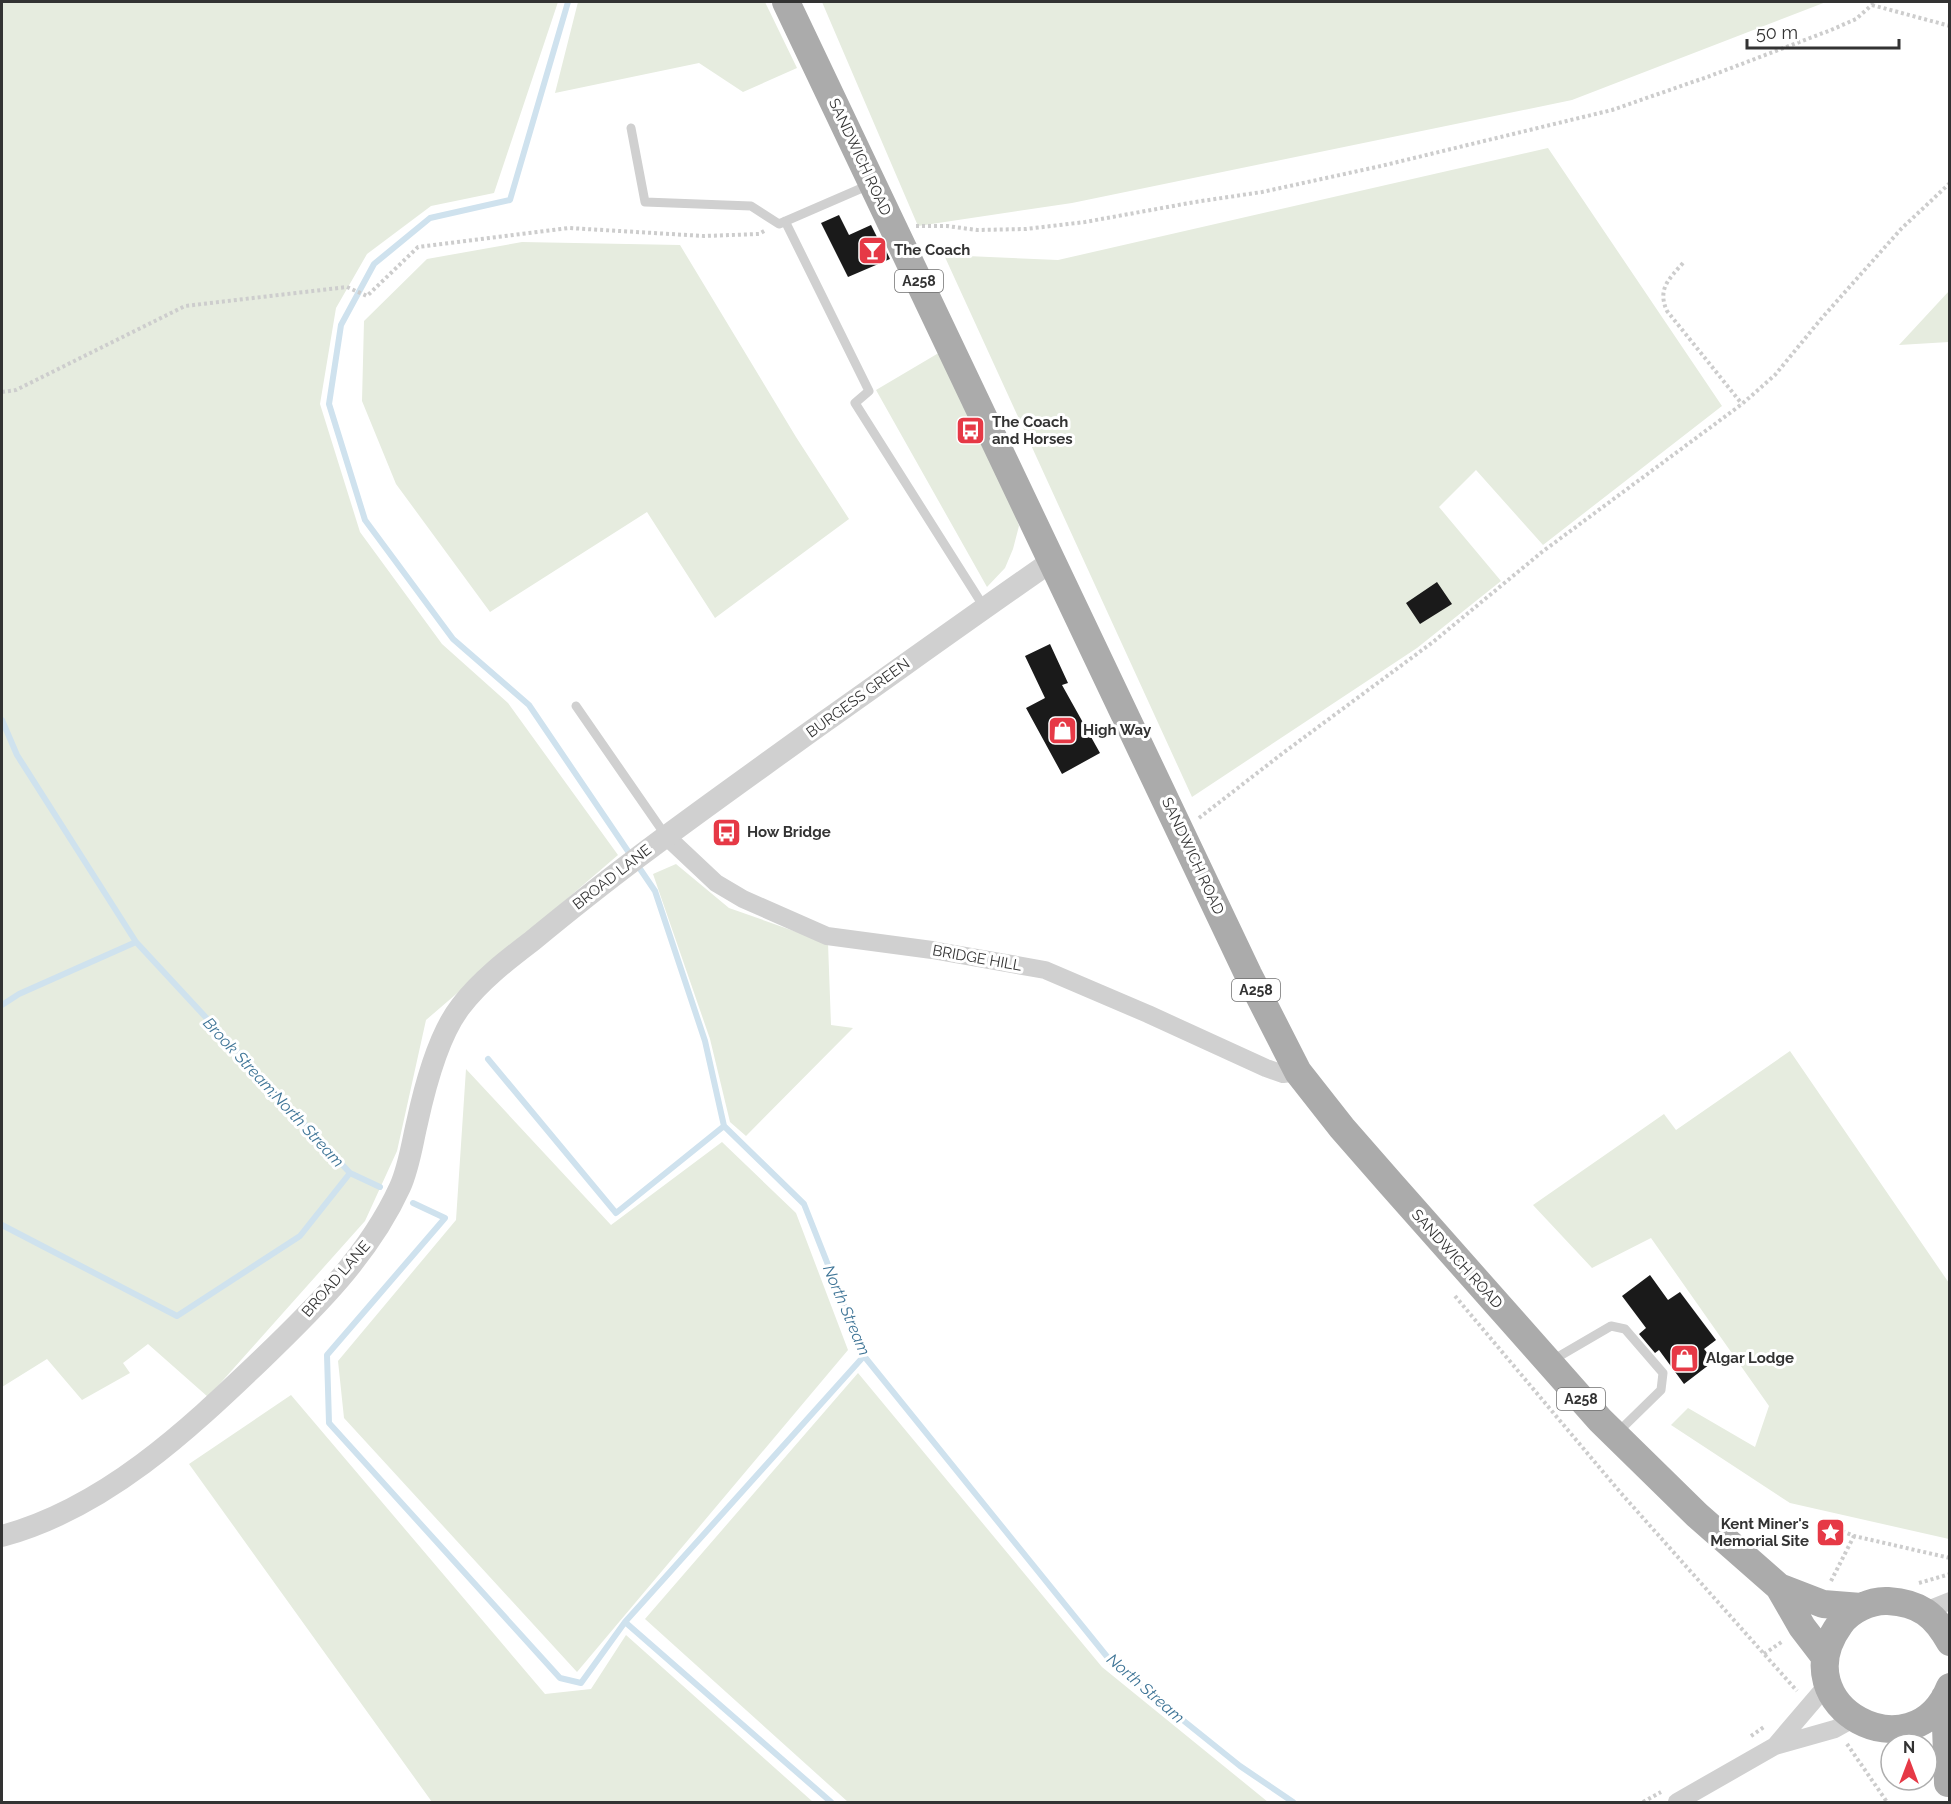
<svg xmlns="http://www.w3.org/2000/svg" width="1951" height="1804" font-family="Raleway,sans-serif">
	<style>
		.green { fill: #e6ecdf }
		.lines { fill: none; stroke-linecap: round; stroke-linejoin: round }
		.stream { stroke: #cfe2ee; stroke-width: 6 }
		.building { fill: #1a1a1a }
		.path { stroke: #cdcdcd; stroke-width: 4; stroke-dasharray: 3 3; stroke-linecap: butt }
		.service { stroke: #d0d0d0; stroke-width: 9 }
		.minor { stroke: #d0d0d0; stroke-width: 18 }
		.tertiary { stroke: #d0d0d0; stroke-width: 22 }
		.primary { stroke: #ababab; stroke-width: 28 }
		.labels { text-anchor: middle; stroke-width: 6; stroke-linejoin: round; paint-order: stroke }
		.shield { fill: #fff; stroke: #707070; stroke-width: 1.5 }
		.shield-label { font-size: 14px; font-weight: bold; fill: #333 }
		.street-label { font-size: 15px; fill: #333; stroke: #fff }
		.poi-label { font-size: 15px; font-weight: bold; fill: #333; stroke: #fff; text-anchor: start }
		.water-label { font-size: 16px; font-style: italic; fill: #3f7597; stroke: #fff }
	</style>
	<rect width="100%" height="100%" fill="#fff"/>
	<path class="green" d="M2,2h556l-64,191 -63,13 -64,48 -31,54 -16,96 40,128 82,112 66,59 110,152 -192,165 -29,131 -32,70 -157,176 -60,-53 -25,19 7,10 -48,27 -35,-41 -45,28z
		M578,2h187l32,66 -54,24 -44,-29 -144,30z
		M822,2h1004l-254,98 -500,103 -154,23z
		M1548,148l174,258 -179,139 -67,-75 -37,37 62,74 -84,67 -225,149 -248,-542 114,5z
		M522,242l158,3 116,192 53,82 -134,99 -68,-106 -157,100 -94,-128 -34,-83 2,-80 63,-62z
		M1949,291v51l-50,3z
		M942,351l71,157 6,18 -6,23 -8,19 -18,19 -111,-197z
		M676,864l53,44 99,35 3,82 22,3 -107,108 -16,-14 -20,-83 -57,-165z
		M1790,1051l159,232v256l-159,-36 -119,-78 17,-17 67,39 14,-41 -118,-168 -59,30 -59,-63 131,-91 12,16z
		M466,1069l145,156 111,-83 74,71 52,137 -271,322 -233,-254 -6,-57 118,-141z
		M858,1373l244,294 166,135h-420l-203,-183z
		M291,1395l254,299 46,-5 35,-54 187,167h-381l-243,-338z"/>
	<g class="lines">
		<path class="stream" d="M568,2l-58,198 -80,18 -56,46 -33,61 -12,79 36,116 88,119 76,66 126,186 50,150 19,85
			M2,720l15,35 119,187 214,231 -50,63 -123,80 -175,-91
			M2,1005l17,-11 117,-52
			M488,1059l128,154 108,-87
			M724,1126l80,78 60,152 249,308 127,102 53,36
			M350,1173l30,14
			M413,1203l32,15 -118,137 2,68 231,255 21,5 44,-61
			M831,1802l-206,-180 239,-266"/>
	</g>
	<path class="building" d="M839,215l10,20 22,-10 9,18 2,-1 8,17 -42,18 -27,-54z
		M1437,582l15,22 -32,20 -14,-21z
		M1050,644l18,39 -6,2 38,68 -38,21 -36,-66 19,-10 -20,-42z
		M1650,1275l18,25 12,-8 36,48 -12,9 10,12 -30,23 -25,-34 -4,3 -16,-19 7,-6 -24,-32z"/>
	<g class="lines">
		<path class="path" d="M1872,5l78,21
			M916,226h31l30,4 49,-1 59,-7 110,-20 67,-10 119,-26 231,-56 98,-34 121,-46 25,-11 19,-17
			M1683,263c-14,16 -26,26 -16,48l75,93
			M2,392l14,-2 169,-84 162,-19 20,9 51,-49 151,-19 135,8 55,-2 7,-4
			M1199,818l84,-65 150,-111 109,-90 200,-148 33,-29 46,-56 80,-90 49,-46
			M1455,1296l165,196 177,199
			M1842,1531l12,5 96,22
			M1831,1581l23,-45
			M1919,1583l31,-9
			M1764,1654l19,-13
			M1751,1736l13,-9
			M1847,1744l40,58
			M1643,1802l18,-10"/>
		<path class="service" d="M631,128l14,74 106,4 28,18 90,-39
			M785,221l84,170 -14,12 129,204
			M576,706l90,130
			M1551,1361l60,-35 14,3 38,44 -2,17 -44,43"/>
		<path class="minor" d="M666,836l50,47 27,16 84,37 105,14 113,20 103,44 118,54 17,6 15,-2
			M1925,1611l25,-10
			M1775,1746l52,-61
			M1677,1802l98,-56 60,-17 18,-10"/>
		<path class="tertiary" d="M2,1536c103,-28 185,-105 260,-177 53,-51 107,-104 138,-172 9,-20 12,-43 17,-64 8,-37 21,-88 44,-117 19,-25 46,-46 71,-65 34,-28 69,-56 105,-83 57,-43 115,-84 173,-126 81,-57 161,-115 242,-171"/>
		<path class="primary" d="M786,2l462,972 50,98 44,56 49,56 209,236 97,95 82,72 44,17 38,3
			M1779,1587l23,40 23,30
			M1950,1642c-15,-27 -30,-39 -62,-41 -17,-1 -38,9 -48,23 -60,83 74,153 110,63
			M1945,1697l3,86"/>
	</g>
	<defs>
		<symbol id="bar-square" viewBox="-11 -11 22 22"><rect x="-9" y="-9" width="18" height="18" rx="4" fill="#e63946" stroke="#fff"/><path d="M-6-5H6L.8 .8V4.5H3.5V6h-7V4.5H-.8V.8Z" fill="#fff"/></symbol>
		<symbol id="bus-square" viewBox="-11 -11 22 22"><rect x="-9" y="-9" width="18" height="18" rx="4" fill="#e63946" stroke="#fff"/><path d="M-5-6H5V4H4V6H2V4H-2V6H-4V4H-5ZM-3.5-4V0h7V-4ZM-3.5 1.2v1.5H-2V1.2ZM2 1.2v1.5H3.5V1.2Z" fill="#fff"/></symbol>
		<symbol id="shop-square" viewBox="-11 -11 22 22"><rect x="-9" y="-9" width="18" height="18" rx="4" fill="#e63946" stroke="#fff"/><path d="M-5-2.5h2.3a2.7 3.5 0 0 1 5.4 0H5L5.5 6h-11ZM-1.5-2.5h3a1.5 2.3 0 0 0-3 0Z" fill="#fff"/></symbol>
		<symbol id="sight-square" viewBox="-11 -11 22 22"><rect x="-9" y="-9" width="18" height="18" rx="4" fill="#e63946" stroke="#fff"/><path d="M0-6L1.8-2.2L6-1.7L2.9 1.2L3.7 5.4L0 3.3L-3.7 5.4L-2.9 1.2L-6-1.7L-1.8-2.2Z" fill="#fff"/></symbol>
	</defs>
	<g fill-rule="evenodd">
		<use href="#bar-square" x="856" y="234" width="33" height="33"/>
		<use href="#bus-square" x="954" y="414" width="33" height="33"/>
		<use href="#shop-square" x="1046" y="714" width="33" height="33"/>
		<use href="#bus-square" x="710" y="816" width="33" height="33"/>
		<use href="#shop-square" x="1668" y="1342" width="33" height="33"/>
		<use href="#sight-square" x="1814" y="1516" width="33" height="33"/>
	</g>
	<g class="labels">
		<g class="shield">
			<rect x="895" y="270" width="48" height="22" rx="4.5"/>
			<rect x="1232" y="979" width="48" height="22" rx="4.5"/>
			<rect x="1557" y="1388" width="48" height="22" rx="4.5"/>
		</g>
		<g class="shield-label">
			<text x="919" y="286">A258</text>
			<text x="1256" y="995">A258</text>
			<text x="1581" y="1404">A258</text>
		</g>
		<g class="street-label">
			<text transform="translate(860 157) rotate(65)" y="5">SANDWICH ROAD</text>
			<text transform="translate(858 698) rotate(-36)" y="5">BURGESS GREEN</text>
			<text transform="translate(1193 856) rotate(65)" y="5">SANDWICH ROAD</text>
			<text transform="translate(612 877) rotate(-38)" y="5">BROAD LANE</text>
			<text transform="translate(977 958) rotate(10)" y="5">BRIDGE HILL</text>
			<text transform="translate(1457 1259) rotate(48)" y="5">SANDWICH ROAD</text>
			<text transform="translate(336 1279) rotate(-49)" y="5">BROAD LANE</text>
		</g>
		<g class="poi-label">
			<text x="894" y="255">The Coach</text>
			<text x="992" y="427">The Coach<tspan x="992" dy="17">and Horses</tspan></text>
			<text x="1083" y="735">High Way</text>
			<text x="747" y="837">How Bridge</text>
			<text x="1706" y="1363">Algar Lodge</text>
			<text x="1809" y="1529" text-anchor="end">Kent Miner's<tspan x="1809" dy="17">Memorial Site</tspan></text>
		</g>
		<g class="water-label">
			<text transform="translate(274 1092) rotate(47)" y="6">Brook Stream;North Stream</text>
			<text transform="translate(847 1310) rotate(67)" y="6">North Stream</text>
			<text transform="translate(1146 1688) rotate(41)" y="6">North Stream</text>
		</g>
	</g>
	<rect width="1951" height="1804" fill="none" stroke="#333333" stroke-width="6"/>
	<g transform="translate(1909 1762)"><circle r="28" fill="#ffffff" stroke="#adadad" stroke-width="1.5"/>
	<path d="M0-4.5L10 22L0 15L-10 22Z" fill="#e63946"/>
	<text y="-9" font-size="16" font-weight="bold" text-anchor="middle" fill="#333333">N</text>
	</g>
	<path d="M1747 39v9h152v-9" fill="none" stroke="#333333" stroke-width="3"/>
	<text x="1756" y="39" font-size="18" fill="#333333" stroke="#ffffff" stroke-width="4.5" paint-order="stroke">50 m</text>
</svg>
